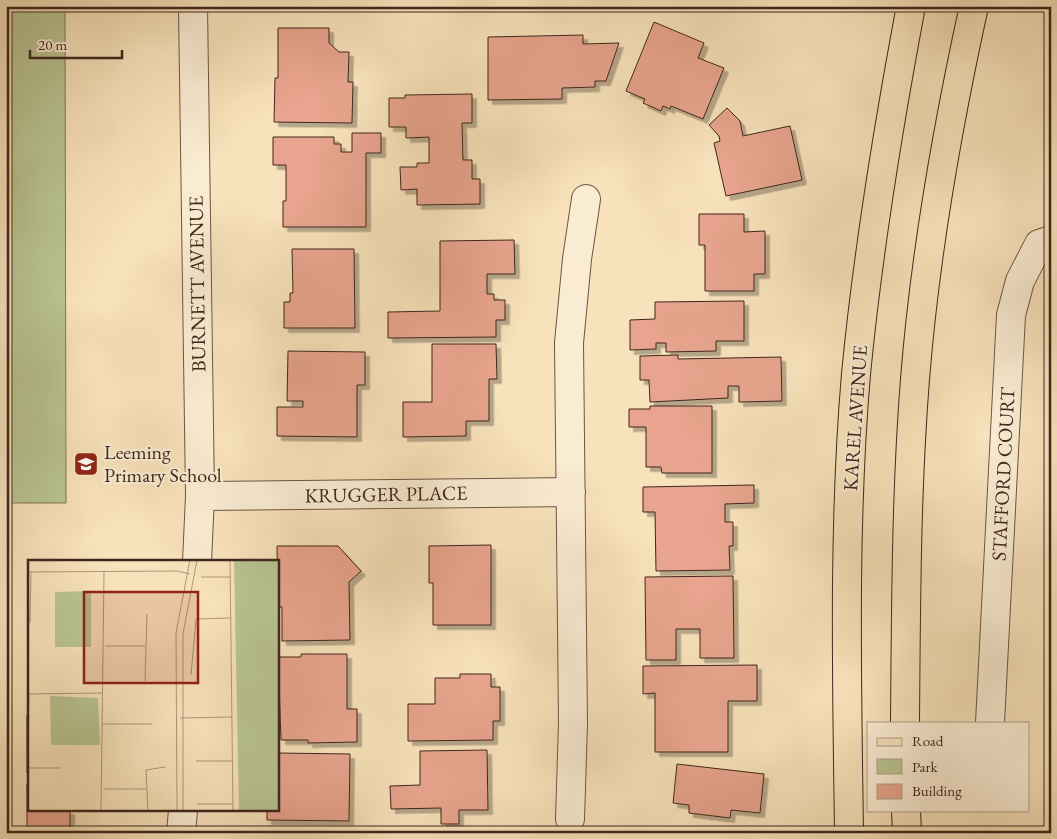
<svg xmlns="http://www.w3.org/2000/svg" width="1057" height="839" font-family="'EB Garamond',serif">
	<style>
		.green { fill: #b9c493; stroke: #7c7658 }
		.building { fill: #e8a48e; stroke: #3e271d; filter: url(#shadow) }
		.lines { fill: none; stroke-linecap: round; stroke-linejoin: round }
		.minor-casing { stroke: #6c5644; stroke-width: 30 }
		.major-casing { stroke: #3e271d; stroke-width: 30 }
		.minor { stroke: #faecd3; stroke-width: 28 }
		.major { stroke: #f8e2bb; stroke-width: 28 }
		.labels { text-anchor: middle; stroke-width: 4.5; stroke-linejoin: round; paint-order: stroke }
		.street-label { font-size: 20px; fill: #3e271d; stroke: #faecd3 }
		.poi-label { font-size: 20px; fill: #3e271d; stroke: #faecd3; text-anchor: start }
		.inset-road { fill: none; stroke: #ae977c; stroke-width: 1 }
		.view { fill: #8f2418; fill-opacity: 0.15; stroke: #8f2418; stroke-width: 2.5 }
		.inset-edge { fill: none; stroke: #3e271d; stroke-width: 2.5 }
	</style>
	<defs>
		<filter id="shadow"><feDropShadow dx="4.5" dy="4.5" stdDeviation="0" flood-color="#0004"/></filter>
	</defs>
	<rect width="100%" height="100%" fill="#f8e2bb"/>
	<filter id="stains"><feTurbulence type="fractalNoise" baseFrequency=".004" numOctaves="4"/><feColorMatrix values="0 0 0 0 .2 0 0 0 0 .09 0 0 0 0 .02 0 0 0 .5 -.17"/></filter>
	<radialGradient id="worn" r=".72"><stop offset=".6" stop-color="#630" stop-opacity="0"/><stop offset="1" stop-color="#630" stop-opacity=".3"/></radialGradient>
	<path class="green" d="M6,6h59l1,497h-60z"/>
	<path class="building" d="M654,22l50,21 -6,15 26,10 -21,51 -32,-13 -1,3 -7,-3 -2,5 -18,-8 2,-4 -19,-8z
		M278,28h51v15l10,9h10l-1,30h5l-1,41 -78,-1 1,-44h3z
		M583,35v9l36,-1 -13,38h-11v6l-33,1v11l-74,1v-63z
		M472,94v29h-10l1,37h9v19h8v25l-63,1v-16l-16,1 -1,-23h17v-4h12v-26l-23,1v-11h-17v-29h16v-3z
		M727,108l13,13 3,15 47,-10 12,54 -76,16 -12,-53 6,-2 -1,-5 -10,-11z
		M352,133h29v20h-15v74h-83v-26h3v-36h-13v-28h61v7h7v8h11z
		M699,214h45v18l21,-1v43h-11v17h-49v-46h-6z
		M514,240l1,34h-28v20h7v6h11v20h-9v17l-108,1v-26l52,-1v-70z
		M292,249h62l1,79h-71v-26h6v-9h3z
		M744,301v40h-28v10l-50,1v-9h-10v6l-26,1v-30l25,-1v-17z
		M432,344h64l1,35h-8v42h-23v15l-63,1v-35h29z
		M288,351l77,1v33h-8v52l-80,-1v-29h26v-6h-16z
		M678,355v4l103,-2 1,44 -43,1v-16h-11v12l-78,4 -1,-22h-9v-24z
		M650,406h62v67h-50l-1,-6h-15v-40h-17v-18h21z
		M754,485v18l-29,1v18h8v24h-4l1,24 -74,1 -1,-59h-12v-25z
		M491,545v80h-58v-42h-4v-37z
		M277,546h61l23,25 -12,11 1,58 -68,1v-34h-4z
		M733,576l1,82h-34v-29h-24v31h-30l-1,-83z
		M301,654h46v55h10v33l-49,1v-3h-27l-3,-83h23z
		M757,665v36h-29v51h-73v-59l-12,1v-28z
		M460,674h31v13h9v34h-7v19l-85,1v-37h27v-26h25z
		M27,715h2v58h-2z
		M487,750l1,60h-29v14h-18v-16l-50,1 -1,-23 30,-1v-34z
		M278,753l72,1 -1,67 -82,-1v-10h11z
		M677,764l87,10 -4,39 -29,-3 -1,8 -41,-5v-8l-16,-2z
		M27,784l2,26h41v22h-43z"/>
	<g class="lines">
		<defs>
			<path id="minor" d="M193,6l7,490 -3,66
				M200,496l371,-4
				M990,723l21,-408 9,-34 19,-37 12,-4
				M570,819l3,-96 -4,-380 8,-84 9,-60
				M181,833l2,-23"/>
			<path id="major" d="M905,723c1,-115 1,-230 10,-344 10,-125 32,-250 59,-373
				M906,810l1,23
				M849,833c-2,-153 -6,-307 7,-459 12,-124 32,-246 55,-368"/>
		</defs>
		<use href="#minor" class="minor-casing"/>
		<use href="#major" class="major-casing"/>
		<use href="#minor" class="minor"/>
		<use href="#major" class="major"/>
	</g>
	<defs>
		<symbol id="school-square" viewBox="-11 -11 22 22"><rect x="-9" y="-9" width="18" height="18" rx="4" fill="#8f2418" stroke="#faecd3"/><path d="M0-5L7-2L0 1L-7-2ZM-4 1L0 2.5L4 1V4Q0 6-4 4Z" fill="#fff"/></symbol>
	</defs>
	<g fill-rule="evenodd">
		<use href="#school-square" x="72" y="450" width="28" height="28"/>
	</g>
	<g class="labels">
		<g class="street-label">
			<text transform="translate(197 284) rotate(-91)" y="7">BURNETT AVENUE</text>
			<text transform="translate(855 418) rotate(-86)" y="7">KAREL AVENUE</text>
			<text transform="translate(1003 474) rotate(-87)" y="7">STAFFORD COURT</text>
			<text transform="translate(386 494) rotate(-1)" y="7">KRUGGER PLACE</text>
		</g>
		<g class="poi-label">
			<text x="104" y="459">Leeming<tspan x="104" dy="23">Primary School</tspan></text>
		</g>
	</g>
	<g transform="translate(28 560)">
		<rect width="251" height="251" fill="#f8e2bb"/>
		<path d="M206,0h45v251h-40zM63,31v56h-36v-55zM22,136l48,2 2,47h-49z" fill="#b9c493"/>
		<path class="inset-road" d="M202,0l3,251M0,12l149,-1 13,3M173,17h30M2,63l1,-51M77,86h40M163,115l5,-56 35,-1M117,121l2,-67M0,134l75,-1M152,158l52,-1M75,164h49M0,167l1,-33M168,201h36M0,208h33M76,229h42M169,244h36M73,251l3,-240M120,251l-2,-41 19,-3M149,251l-1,-178 14,-73M155,251v-177l14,-74"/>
		<path class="view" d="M56,32h114v91h-114z"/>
		<rect width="251" height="251" class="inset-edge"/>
	</g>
	<rect width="1057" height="839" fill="none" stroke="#f8e2bb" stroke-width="25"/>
	<rect x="8" y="8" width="1042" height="824" fill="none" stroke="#3e271d" stroke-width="2.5"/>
	<rect x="12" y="12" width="1032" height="814" fill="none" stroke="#3e271d"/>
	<rect x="867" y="722" width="162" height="90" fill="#faecd3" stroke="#af9d8a"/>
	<rect x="877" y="738" width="25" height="8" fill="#f8e2bb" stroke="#af9d8a"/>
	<text x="912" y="746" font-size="15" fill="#3e271d">Road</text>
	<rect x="877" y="759" width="25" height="15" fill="#b9c493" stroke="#af9d8a"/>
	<text x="912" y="772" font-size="15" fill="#3e271d">Park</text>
	<rect x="877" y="784" width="25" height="15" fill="#e8a48e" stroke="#af9d8a"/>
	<text x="912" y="796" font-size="15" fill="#3e271d">Building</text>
	<path d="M30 50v8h92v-8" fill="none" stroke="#3e271d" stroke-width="2.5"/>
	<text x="38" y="50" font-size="15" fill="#3e271d" stroke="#faecd3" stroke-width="4" paint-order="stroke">20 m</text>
	<rect width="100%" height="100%" filter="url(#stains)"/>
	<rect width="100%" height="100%" fill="url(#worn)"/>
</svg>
